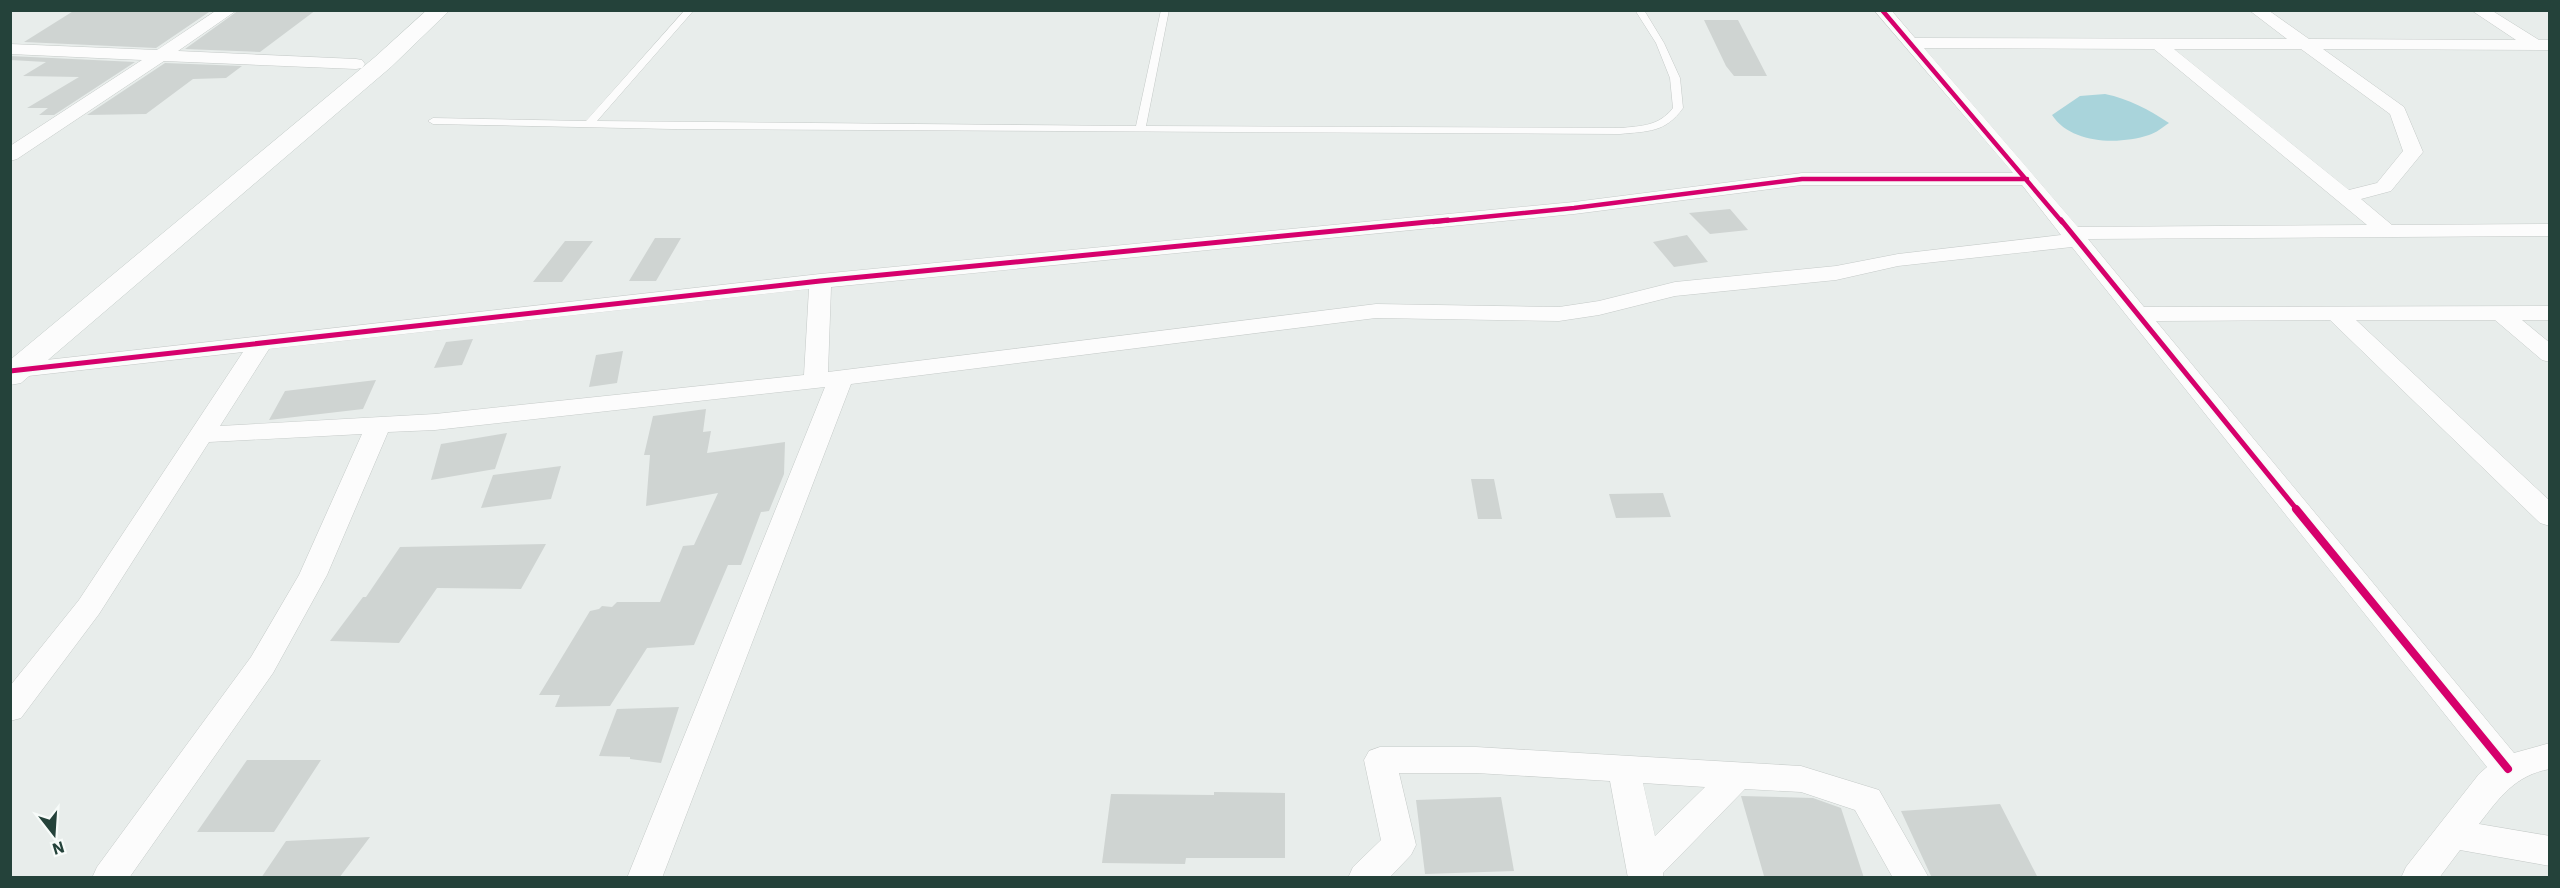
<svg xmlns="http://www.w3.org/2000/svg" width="2560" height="888" font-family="'IBM Plex Sans',sans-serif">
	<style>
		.water { fill: #a9d4db }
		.building { fill: #cfd4d2 }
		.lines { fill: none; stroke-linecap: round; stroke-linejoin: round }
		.lane-casing { stroke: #c5cac8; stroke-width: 1 }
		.street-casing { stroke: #c5cac8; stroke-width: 1 }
		.secondary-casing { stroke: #c3cbc8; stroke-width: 1 }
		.lane { fill: #fcfcfc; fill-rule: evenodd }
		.street { fill: #fcfcfc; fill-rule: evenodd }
		.secondary { fill: #fcfcfc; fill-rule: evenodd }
		.cycleway-far2-casing { stroke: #f7fbf9; stroke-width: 8 }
		.cycleway-far1-casing { stroke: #f7fbf9; stroke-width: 9 }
		.cycleway-casing { stroke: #f7fbf9; stroke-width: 11 }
		.cycleway-far2 { stroke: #d6006c; stroke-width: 4.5 }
		.cycleway-far1 { stroke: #d6006c; stroke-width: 5 }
		.cycleway { stroke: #d6006c; stroke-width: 8 }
	</style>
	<rect width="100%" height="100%" fill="#e8edeb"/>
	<path class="water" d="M2105,94c24,5 43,15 64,29 -6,4 -13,10 -20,12 -31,10 -78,9 -97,-20l28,-19z"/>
	<path class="building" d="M75,10h137l-56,38 -132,-6z
		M239,10h77l-56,42 -75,-3z
		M1704,20h34l29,56h-33l-8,-10z
		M10,56l125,6 -81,53h-15l9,-7h-21l52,-31 -56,-1 23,-14 -36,-2z
		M165,63l77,3 -16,12 -33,1 -47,35 -59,1z
		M1730,209l18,21 -38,4 -21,-21z
		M1687,235l21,27 -34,5 -21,-25z
		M655,238h26l-25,43h-27z
		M565,241h28l-31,41h-29z
		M473,339l-11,26 -28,3 12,-26z
		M623,351l-6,32 -28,4 7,-32z
		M376,380l-13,29 -94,11 16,-29z
		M706,409l-3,23 8,-1 -4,22 78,-11 -1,32 -15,37 -8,1 -20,53h-13l-34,80 -47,3 -37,58 -55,1 5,-12h-21l51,-84 9,-2 3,-3 10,1 5,-5h43l23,-56 11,-1 24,-52 -72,13 4,-51h-6l9,-39z
		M507,433l-12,36 -64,11 10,-36z
		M561,466l-10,33 -70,9 12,-33z
		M1471,479h23l8,40h-24z
		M1663,493l8,24 -55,1 -7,-24z
		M546,544l-25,45 -84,-1 -38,55 -69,-2 33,-44h3l34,-50z
		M679,707l-18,56 -31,-4v-2l-31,-1 18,-47z
		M247,760h74l-47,72h-77z
		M1214,792l71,1v65h-99l-1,6 -83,-1 9,-69 103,1z
		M1741,796l72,2 28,10 23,70 -100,-2z
		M1501,797l13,74 -89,3 -9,-74z
		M2000,804l38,74 -107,-2 -30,-65z
		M370,837l-31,41h-78l25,-37z"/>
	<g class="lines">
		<defs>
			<path id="lane" d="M685,10h9l-97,111 539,5 25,-116h8l-23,116 474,2c22,-2 39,-2 53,-20l-3,-30 -14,-35 -21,-33h9l20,33 16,35 3,30c-18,25 -35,23 -63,26l-948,-5 -239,-5 -5,-3 5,-3 153,3z"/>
			<path id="street" d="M217,10h20l-59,41 178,8 6,1 3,4 -3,4 -6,1 -192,-8 -147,98 -7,2v-15l132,-86 -132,-6v-10l147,6z
				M1874,10h17l24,28 372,1 -38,-29h19l41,29 207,1 -45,-30h20l48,30h11v10l-227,-1 81,58 19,45 -32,39 -30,8 31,26 158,-1v12l-462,3 56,68 406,-1v14h-28l28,23v19l-8,-2 -47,-40h-139l194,181v25l-10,-3 -210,-203 -174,1 358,432 36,-10v26c-35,6 -51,29 -71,55l71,12v30l-90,-16 -21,28h-38l5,-11 73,-93 8,-7 -415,-520 -174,19 -62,14 -161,16 -76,19 -40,6 -183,-3 -525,66 -189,494h-35l198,-491 -390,43 -47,2 -61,143 -54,98 -144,205h-37l5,-11 154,-210 48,-82 63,-141 -153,8 -110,172 -78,104 -11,3v-35l69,-86 164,-248 -233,26v-14l810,-90 754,-72 228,-29h211zM1924,48l230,1 213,176 -289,2zM2174,49h127l89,65 13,37 -26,32 -28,7zM1802,185h220l39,50 -163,19 -62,12 -161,16 -76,19 -40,6 -183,-3 -548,68 3,-85 743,-73zM809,289l-5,86 -369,39 -215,12 49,-77z
				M1380,747h96l325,19 78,24 50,88h-36l-38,-68 -54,-18 -56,-3 -82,84v5h-35l-18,-97 -134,-8h-77l17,72 -5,10 -22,23h-41l5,-11 28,-27 -17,-80 5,-9zM1643,783l62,4 -50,49z"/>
			<path id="secondary" d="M427,10h23l-59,57 -370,316 -11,2v-25l365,-303z"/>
		</defs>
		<use href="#lane" class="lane-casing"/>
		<use href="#street" class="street-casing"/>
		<use href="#secondary" class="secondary-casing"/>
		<use href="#lane" class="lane"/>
		<use href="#street" class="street"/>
		<use href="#secondary" class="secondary"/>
		<defs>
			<path id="cycleway-far2" d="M1882,10l180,212
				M1433,222l141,-14 228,-29h225"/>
			<path id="cycleway-far1" d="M2061,220l237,291
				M10,371l810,-90 628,-61"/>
			<path id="cycleway" d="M2296,509l212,260"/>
		</defs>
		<use href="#cycleway-far2" class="cycleway-far2-casing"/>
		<use href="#cycleway-far1" class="cycleway-far1-casing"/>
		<use href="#cycleway" class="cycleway-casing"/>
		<use href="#cycleway-far2" class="cycleway-far2"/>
		<use href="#cycleway-far1" class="cycleway-far1"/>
		<use href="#cycleway" class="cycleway"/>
	</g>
	<rect width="2560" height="888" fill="none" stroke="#24423a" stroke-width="24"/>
	<g transform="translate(54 834) rotate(163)" stroke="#f7fbf9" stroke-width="4.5" paint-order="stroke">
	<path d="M0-4.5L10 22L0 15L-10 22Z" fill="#24423a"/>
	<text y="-9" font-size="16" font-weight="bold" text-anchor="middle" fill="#24423a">N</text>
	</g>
</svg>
